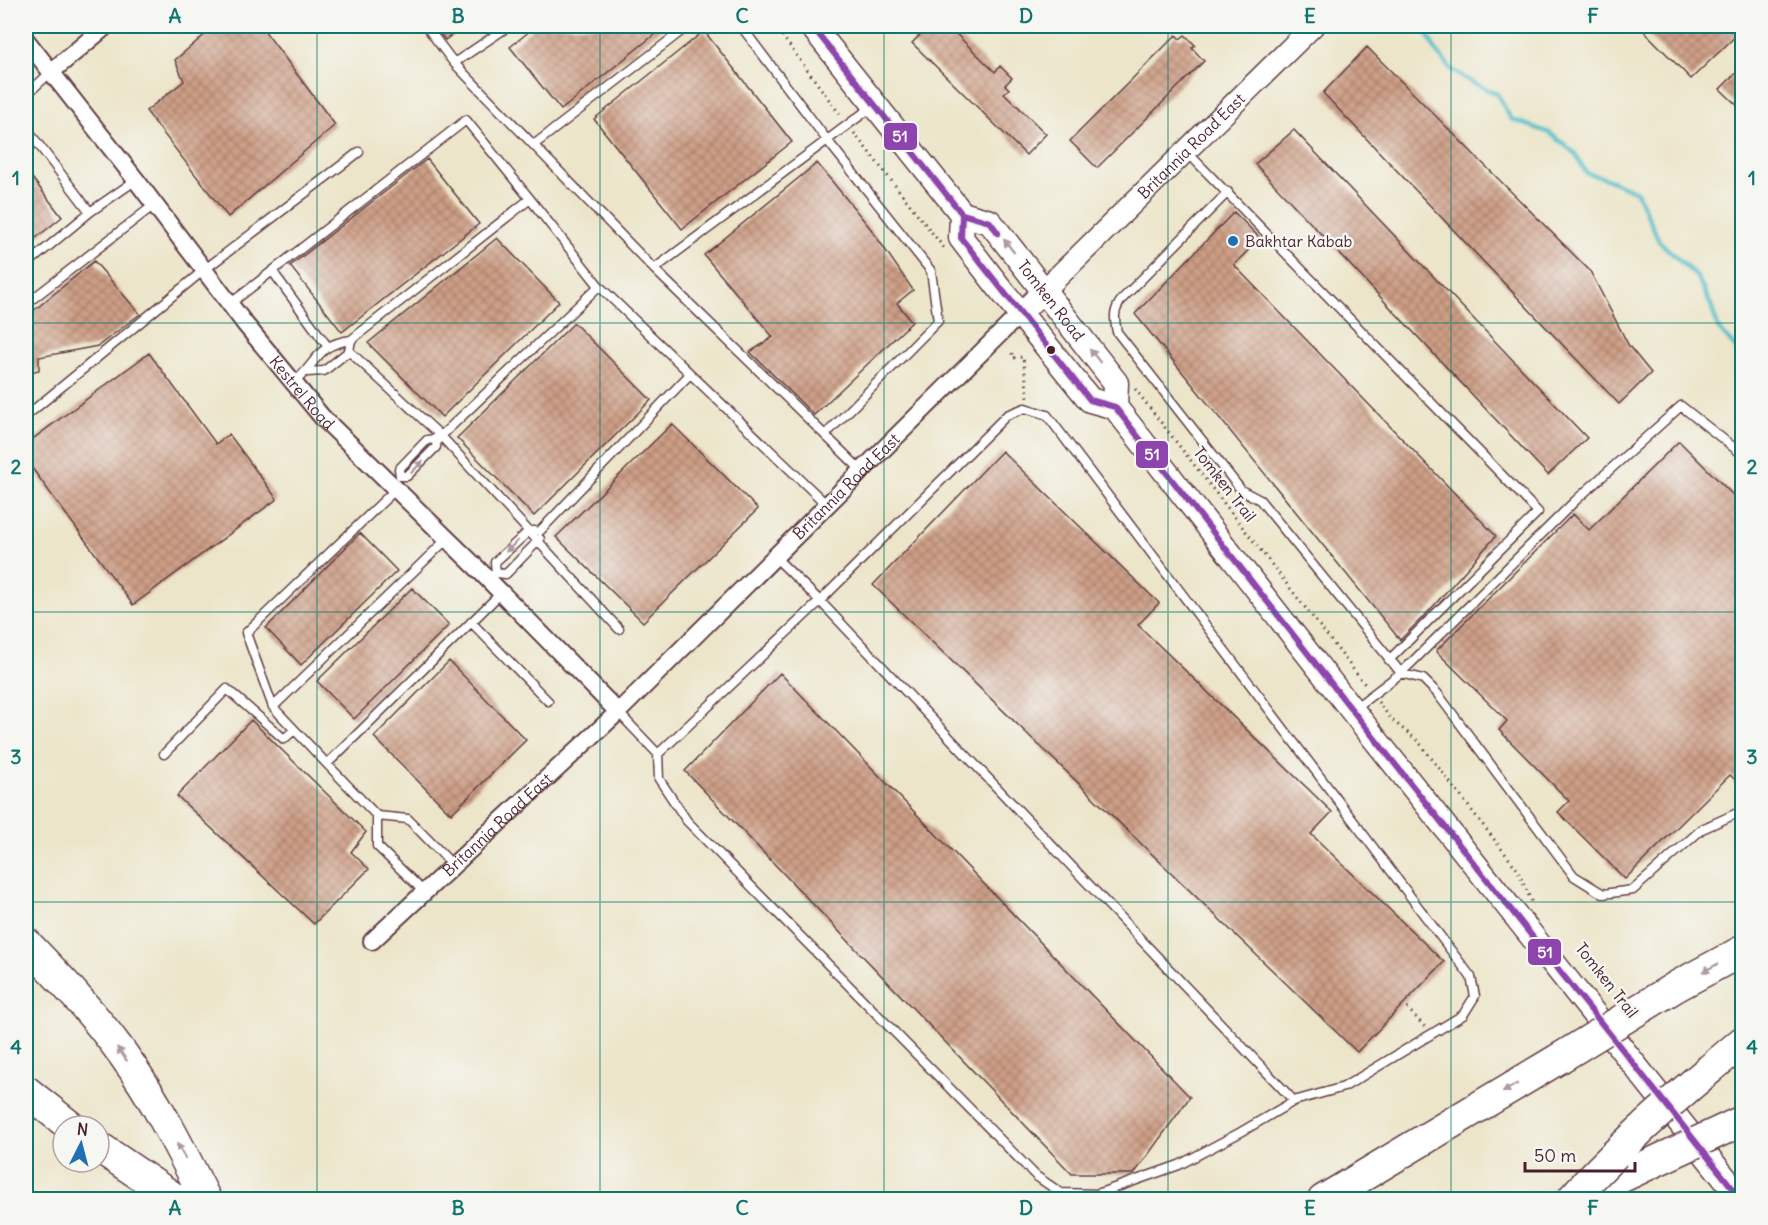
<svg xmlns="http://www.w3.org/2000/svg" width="1768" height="1225" font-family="Delius,sans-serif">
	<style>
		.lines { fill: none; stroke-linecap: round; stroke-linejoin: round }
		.stream { stroke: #4ebcc7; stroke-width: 4.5 }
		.building { fill: url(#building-cross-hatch) }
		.service-casing { stroke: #623d43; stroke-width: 11 }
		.minor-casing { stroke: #623d43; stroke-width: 20 }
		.tertiary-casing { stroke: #623d43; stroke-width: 24 }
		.secondary-casing { stroke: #623d43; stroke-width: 27 }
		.motorway-casing { stroke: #623d43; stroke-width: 33 }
		.path { stroke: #623d43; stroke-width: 3; stroke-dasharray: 1.5 4.5; stroke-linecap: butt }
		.service { stroke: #fff; stroke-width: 8 }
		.minor { stroke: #fff; stroke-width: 16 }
		.tertiary { stroke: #fff; stroke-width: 21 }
		.secondary { stroke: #fff; stroke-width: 24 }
		.motorway { stroke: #fff; stroke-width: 30 }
		.motorway-bridge-casing { stroke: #623d43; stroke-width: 33; stroke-linecap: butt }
		.motorway-bridge { stroke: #fff; stroke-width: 30 }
		.bus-1-casing { stroke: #f6f6f2; stroke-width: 10 }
		.bus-1 { stroke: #8e44ad; stroke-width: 6 }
		.oneway { fill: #ae9aa0 }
		.grid { fill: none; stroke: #0f766e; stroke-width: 1.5; stroke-opacity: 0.55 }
		.poi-dot { fill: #1f6fb2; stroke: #f6f6f2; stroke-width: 2 }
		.bus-dot { fill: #4a1f2b; stroke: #f6f6f2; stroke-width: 2 }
		.labels { text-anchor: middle; stroke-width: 5; stroke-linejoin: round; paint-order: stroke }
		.street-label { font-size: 16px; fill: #4a1f2b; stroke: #f6f6f2 }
		.poi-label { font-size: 16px; fill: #4a1f2b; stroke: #f6f6f2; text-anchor: start }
		.line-badge { stroke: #f6f6f2; stroke-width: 2 }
		.badge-label { font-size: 16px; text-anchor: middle; font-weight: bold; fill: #fff }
		.neatline { fill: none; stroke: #0f766e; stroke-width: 2 }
		.grid-label { font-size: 20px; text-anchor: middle; font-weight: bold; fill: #0f766e }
	</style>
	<defs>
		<pattern id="building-cross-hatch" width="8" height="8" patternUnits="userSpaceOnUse" patternTransform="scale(1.5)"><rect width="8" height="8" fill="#ce9f86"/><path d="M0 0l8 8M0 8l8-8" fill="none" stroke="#a9816e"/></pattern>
	</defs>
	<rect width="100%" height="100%" fill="#f6f6f2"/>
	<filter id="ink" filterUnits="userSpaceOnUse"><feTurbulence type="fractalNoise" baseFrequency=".0167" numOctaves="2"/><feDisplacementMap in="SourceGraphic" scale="12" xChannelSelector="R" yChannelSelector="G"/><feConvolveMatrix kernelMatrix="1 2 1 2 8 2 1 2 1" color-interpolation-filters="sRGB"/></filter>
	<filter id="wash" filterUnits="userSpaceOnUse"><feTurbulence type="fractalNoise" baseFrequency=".008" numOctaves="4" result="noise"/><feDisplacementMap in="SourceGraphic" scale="24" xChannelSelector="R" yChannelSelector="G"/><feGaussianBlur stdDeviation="1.35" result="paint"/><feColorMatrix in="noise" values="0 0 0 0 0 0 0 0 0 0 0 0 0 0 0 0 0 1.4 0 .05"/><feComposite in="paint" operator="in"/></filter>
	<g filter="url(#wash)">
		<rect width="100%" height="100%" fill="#ece5c9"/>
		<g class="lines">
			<path class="stream" d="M1416,26l11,8 9,17 16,19 21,13 24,11 14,25 39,14 25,20 11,20 18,5 33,14 22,49 38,36 14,28 7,23 19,21 2,14 -2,19h5"/>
		</g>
		<g id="blocks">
			<path class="building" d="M215,26h46l74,99 -107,92 -82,-106 38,-30 -9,-21z
				M434,26h30l-19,14z
				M536,26h129l-104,84 -51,-63z
				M929,26h19l47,46 5,-6 12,12 -7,7 4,4 -5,4 42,41 -20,21 -114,-112z
				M1639,26h104v3l-52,50z
				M704,31l88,111 -110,87 -88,-110z
				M1176,35l4,4 5,-4 10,10 -3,3 12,13 -107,107 -27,-27z
				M1367,47l223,224 39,75 22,27 -32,31 -296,-311z
				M1743,66v45l-23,-22z
				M1294,130l293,308 -39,37 -293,-311z
				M427,159l52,65 -137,108 -52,-66z
				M817,163l54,66 42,61 -16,13 15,19 -98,93 -64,-63 23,-15 -69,-82z
				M26,170l36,47 -36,29z
				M1234,212l26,26 -26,27 262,271 -67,75 -29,29 -265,-326z
				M497,238l62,64 -117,115 -74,-74z
				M94,261l46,53 -42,32 -59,11v13l-13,3v-56z
				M574,323l77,77 -117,116 -77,-78z
				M149,353l67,91 13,-10 48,65 -144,106 -107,-145v-16z
				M672,424l86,85 -115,113 -87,-85z
				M1679,441l64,64v282l-13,-12 -105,104 -67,-67 11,-11 -70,-71 8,-9 -71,-70 137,-137 16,16z
				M1002,451l157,152 -21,22 194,187 -21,22 133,128 -87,90 -484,-467z
				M360,533l37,38 -96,94 -35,-37z
				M412,588l37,37 -95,94 -37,-38z
				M449,661l77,79 -75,74 -77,-77z
				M780,673l410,424 -56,77h-62l-387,-403z
				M251,720l115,112 -15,20 18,17 -55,55 -137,-128z"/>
		</g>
	</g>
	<g filter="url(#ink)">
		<use href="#blocks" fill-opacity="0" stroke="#623d43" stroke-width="1.5"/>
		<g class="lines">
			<defs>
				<path id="service" d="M426,26l28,37 55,-37
					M741,26l86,114 104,131 7,50 -113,114
					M454,63l200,206 208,202
					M26,95l25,-23
					M26,128l64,84 46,-32
					M535,144l153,-118
					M1187,152l351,360 -149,148
					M1228,192l-105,106c-10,12 -9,20 -6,34l124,158 19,10 141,173 22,6 14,14 137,183 29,18 30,-4 69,-61 40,-18
					M530,199l69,87 228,219
					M26,265l64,-53
					M654,269l219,-163
					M273,272l55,75
					M26,304l128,-99
					M230,304l236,-184 64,79 -179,141
					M349,351l92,85 158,-150
					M294,382c24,-18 20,-37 57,-42l-2,11 -25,20 -17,1
					M26,416l178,-146 155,-118
					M437,439l-1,8 -29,29h-7l-1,-7 28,-29 10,-1 4,-3 178,193
					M540,531l150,-157
					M447,539l-174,168 54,57 174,-171
					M496,573l-1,-11 34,-31h6
					M488,579l8,-6 10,1 34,-35
					M471,622l77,79
					M273,707l-27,-74 150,-144
					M1355,708l46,-35 174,-172 106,-95 61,48
					M618,712l40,42 1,25 28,42 349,355 25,17 36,1 82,-29 62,-33 53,-31 50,-14 119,-72 12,-19 -4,-19 -424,-562 -22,-7 -18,7 -187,186 -45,-44
					M164,754l63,-65 57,50 10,-9
					M658,754l162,-153 474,500
					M327,764l50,52
					M424,892l-47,-46v-30l31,3 45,46"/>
				<g id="minor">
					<path id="s1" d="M26,40l110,140 109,144 77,93 153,149 143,146"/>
					<path d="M51,72l55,-46"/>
					<path id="s2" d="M372,941l246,-229 402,-398"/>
				</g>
				<g id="tertiary">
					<path id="s3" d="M1020,314l293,-288"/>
				</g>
				<g id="secondary">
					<path id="s4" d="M812,26l150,188 28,8 126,161 -1,24"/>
					<path d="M962,214l-1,24 37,48 92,114 25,7 237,303 390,490"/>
				</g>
				<path id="motorway" d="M26,943c34,35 67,70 96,110 33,45 59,97 84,147
					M1677,986l65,-35
					M1710,1069l32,-27
					M26,1091l44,35
					M99,1147l78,53
					M1323,1200l237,-142
					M1574,1200l67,-32"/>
			</defs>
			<use href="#service" class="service-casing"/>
			<use href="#minor" class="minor-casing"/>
			<use href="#tertiary" class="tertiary-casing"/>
			<use href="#secondary" class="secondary-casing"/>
			<use href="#motorway" class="motorway-casing"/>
			<path class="path" d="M775,26l66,90
				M854,133l90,115
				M1012,353l1,5 10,-1 5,40
				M1135,389l232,298
				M1378,702l14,18 26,21 99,128 16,36
				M1407,1008l18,19"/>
			<use href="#service" class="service"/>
			<use href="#minor" class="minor"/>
			<use href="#tertiary" class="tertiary"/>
			<use href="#secondary" class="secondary"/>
			<use href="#motorway" class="motorway"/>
			<defs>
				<path id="motorway-bridge" d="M1560,1058l117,-72
					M1641,1168l101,-47
					M1571,1200c43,-48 90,-90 139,-131"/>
			</defs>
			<use href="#motorway-bridge" class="motorway-bridge-casing"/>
			<use href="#motorway-bridge" class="motorway-bridge"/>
			<defs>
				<path id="bus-1" d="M812,26l150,188 28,8 8,11
					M962,214l-1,24 129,162 25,7 237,303 390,490"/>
			</defs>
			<use href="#bus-1" class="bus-1-casing"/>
			<use href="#bus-1" class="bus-1"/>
		</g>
		<defs><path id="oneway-solid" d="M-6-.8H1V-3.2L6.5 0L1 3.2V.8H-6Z" transform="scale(1.5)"/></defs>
		<g class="oneway">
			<use href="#oneway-solid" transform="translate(1009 246) rotate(-128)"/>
			<use href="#oneway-solid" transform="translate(1095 356) rotate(-128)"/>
			<use href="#oneway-solid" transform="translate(417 467) rotate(-45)"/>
			<use href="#oneway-solid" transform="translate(512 546) rotate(137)"/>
			<use href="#oneway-solid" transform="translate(1710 968) rotate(152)"/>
			<use href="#oneway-solid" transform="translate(122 1054) rotate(-126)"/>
			<use href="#oneway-solid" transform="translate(1510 1088) rotate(149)"/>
			<use href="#oneway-solid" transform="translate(181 1151) rotate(-119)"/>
		</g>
	</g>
	<path class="grid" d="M317,26v1174M600,26v1174M884,26v1174M1168,26v1174M1451,26v1174M26,323h1716M26,612h1716M26,902h1716"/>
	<circle class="poi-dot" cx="1233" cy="241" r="6"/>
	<circle class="bus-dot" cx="1051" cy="350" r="5"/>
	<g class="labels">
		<g class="street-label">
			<text dy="6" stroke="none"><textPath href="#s3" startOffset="240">Britannia Road East</textPath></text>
			<text dy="6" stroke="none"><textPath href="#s4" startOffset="369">Tomken Road</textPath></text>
			<text dy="6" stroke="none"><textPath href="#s1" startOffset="448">Kestrel Road</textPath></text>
			<text transform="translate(1225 484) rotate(52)" y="6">Tomken Trail</text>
			<text dy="6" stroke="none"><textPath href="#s2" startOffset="657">Britannia Road East</textPath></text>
			<text dy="6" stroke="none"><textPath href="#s2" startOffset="171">Britannia Road East</textPath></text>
			<text transform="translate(1607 980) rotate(52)" y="6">Tomken Trail</text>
		</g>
		<g class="poi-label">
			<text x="1245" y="247">Bakhtar Kabab</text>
		</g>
	</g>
	<g class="line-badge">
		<rect x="883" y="122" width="35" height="29" rx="6" fill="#8e44ad"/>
		<rect x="1135" y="440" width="34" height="29" rx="6" fill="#8e44ad"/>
		<rect x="1527" y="938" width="35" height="28" rx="6" fill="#8e44ad"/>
	</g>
	<g class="badge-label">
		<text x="900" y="142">51</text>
		<text x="1152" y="460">51</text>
		<text x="1545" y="958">51</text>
	</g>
	<rect width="1768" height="1225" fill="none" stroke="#f6f6f2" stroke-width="66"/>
	<g transform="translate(81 1144) rotate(6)"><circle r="28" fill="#f6f6f2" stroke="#b1a0a2" stroke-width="1.5"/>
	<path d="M0-4.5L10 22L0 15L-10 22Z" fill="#1f6fb2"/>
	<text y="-9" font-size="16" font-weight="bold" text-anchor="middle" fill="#4a1f2b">N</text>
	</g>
	<path d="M1525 1162v9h110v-9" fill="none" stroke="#4a1f2b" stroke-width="3"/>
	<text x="1534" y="1162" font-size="18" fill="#4a1f2b" stroke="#f6f6f2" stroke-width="4.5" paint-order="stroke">50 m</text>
	<rect x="33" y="33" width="1702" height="1159" class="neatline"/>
	<g class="grid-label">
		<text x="175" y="23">A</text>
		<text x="458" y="23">B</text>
		<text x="742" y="23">C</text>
		<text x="1026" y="23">D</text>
		<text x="1310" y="23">E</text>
		<text x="1593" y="23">F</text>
		<text x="16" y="185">1</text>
		<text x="1752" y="185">1</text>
		<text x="16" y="474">2</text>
		<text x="1752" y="474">2</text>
		<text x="16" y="764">3</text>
		<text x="1752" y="764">3</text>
		<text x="16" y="1054">4</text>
		<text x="1752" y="1054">4</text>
		<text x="175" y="1215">A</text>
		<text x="458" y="1215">B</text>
		<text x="742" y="1215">C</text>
		<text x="1026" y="1215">D</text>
		<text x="1310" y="1215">E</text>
		<text x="1593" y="1215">F</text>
	</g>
</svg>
